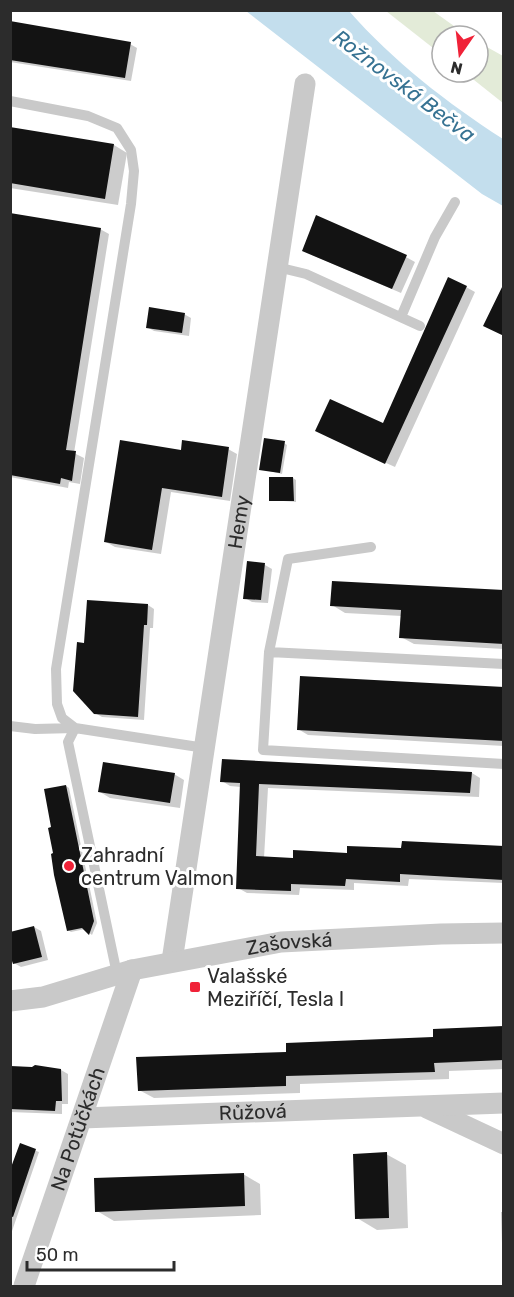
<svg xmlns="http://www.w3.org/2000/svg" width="514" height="1297" font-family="Rubik,sans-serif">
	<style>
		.green { fill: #e3ebd8 }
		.water { fill: #c3deed }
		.shadow { fill: #0003 }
		.building { fill: #131313 }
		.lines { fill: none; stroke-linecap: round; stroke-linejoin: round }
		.service { stroke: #c9c9c9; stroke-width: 10 }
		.minor { stroke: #c9c9c9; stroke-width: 21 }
		.poi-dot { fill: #f02238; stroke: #fff; stroke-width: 2 }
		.labels { text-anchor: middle; stroke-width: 6; stroke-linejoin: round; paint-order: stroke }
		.street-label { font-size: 20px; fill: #2c2c2c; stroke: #fff }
		.poi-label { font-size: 20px; fill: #2c2c2c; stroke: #fff; text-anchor: start }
		.water-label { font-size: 21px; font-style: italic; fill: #367292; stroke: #fff }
	</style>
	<rect width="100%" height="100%" fill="#fff"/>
	<path class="green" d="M386,11h47l35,25h-26v19z
		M478,42l25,14v47l-39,-31h14z"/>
	<path class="water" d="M246,11h103c44,50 98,92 154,128v67l-21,-12z"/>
	<path class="shadow" d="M10,24l120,20 7,4 -6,33 -121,-19z
		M10,129l104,16 13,8 -9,52 -108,-17z
		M10,215l90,14 9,5 -35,219 10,5 -4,26 -11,-2 -1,6 -58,-11z
		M312,255l94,2 9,5 -14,31z
		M466,287l9,5 -80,175 -69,-31 58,-11z
		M184,314l7,4 -2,18 -35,-5 -7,-4z
		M284,443l3,2 -5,29 -21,-5z
		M228,449l9,5 -7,47 -59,-9 -10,62 -46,-7 -9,-5 76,-91z
		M271,478h22l3,2v22l-25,-2z
		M249,563l16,2 7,4 -4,34 -16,-1 -7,-4z
		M504,592v57l-90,-5 -13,-7 1,-21 -57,-3 -13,-8z
		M148,605l6,4 -1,19h-3l-6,92 -42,-3 -7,-4z
		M504,689v57l-196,-11 -10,-6z
		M472,773l8,5 -1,19 -211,-9 -4,70 30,1 109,-10 101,-2v36l-95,-4 -1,7 -54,-3v7l-54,-2 -1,7 -52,-2 -9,-5 3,-101 -11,-1 -8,-5z
		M174,774l10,6 -4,28 -70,-10 -10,-6z
		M66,786l3,2 28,135 -5,12 -7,-6 -14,3 -3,-2 -15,-102z
		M34,927l7,4 7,29 -27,7 -7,-4z
		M504,1028v41l-55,2v8l-149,5v9l-146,5 -15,-8 149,-37 147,-14z
		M10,1066l51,4 7,4v30h-6v10l-52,-2z
		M20,1145l19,7 -29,85v-62z
		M386,1154l20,11 2,63 -31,2 -20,-12z
		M243,1174l17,10 1,31 -147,6 -17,-10z
		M501,1212h3v63h-1z"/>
	<path class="building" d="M10,21l121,21 -6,36 -115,-18z
		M10,127l104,17 -9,55 -95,-16z
		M10,213l91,15 -35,222 10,1 -4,30 -11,-3 -1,6 -50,-9z
		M316,215l91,40 -15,34 -90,-38z
		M448,277l19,9 -82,178 -70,-33 15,-32 53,24z
		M504,283v53l-21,-10z
		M149,307l36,6 -3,20 -36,-5z
		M264,438l21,3 -5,32 -21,-3z
		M120,440l61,10 1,-10 47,7 -7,50 -60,-9 -10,62 -48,-8z
		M269,477h24l1,24h-25z
		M247,561l18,2 -4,37 -18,-1z
		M332,581l172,9v54l-105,-6 2,-28 -71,-4z
		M87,600l61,4 -1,21h-3l-6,92 -44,-3 -21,-23 4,-49 7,1z
		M300,676l204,11v54l-207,-11z
		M222,759l250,13 -2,21 -211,-9 -3,72 37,2v-8l54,3v-7l54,2 1,-7 102,5v34l-104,-6v8l-54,-3 -1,7 -54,-2v7l-55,-2 4,-106 -20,-1z
		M103,762l72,11 -5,30 -72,-11z
		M66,785l28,136 -5,14 -7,-7 -15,3 -13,-56 -3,-21 2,-1 -5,-25 3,-1 -7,-38z
		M34,926l8,31 -29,7 -3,-9v-23z
		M504,1026v34l-70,3 1,9 -149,4v10l-148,5 -2,-34 150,-5v-9l147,-6v-8z
		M35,1065l26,4 1,32h-6l-1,10 -45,-2v-43l22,1z
		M20,1143l16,6 -23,68 -3,-1v-46z
		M387,1152l2,66 -34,1 -2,-65z
		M244,1173l1,33 -150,6 -1,-34z"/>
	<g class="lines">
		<path class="service" d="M10,101l78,15 29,12 14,22 3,21 -3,33 -75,465 1,35 5,14 13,10 130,20
			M277,267l29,7 114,52
			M401,317l34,-80 20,-35
			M269,652l19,-93 83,-12
			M504,664l-235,-12 -6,98 241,14
			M10,726l25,3 40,-1 -7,14 49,232"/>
		<g class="minor">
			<path id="s1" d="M172,961l133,-877"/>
			<path id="s2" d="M10,1001l33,-4 89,-27 149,-28 160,-8 63,-1"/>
			<path d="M427,1108l77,36"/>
			<path id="s3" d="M82,1118l422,-15"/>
			<path id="s4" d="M24,1286l108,-316"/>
		</g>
	</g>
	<g class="poi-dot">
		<circle cx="69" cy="866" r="6"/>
		<rect x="189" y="981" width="12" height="12" rx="3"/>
	</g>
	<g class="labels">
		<g class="street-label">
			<text dy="7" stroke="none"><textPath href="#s1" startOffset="444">Hemy</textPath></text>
			<text dy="7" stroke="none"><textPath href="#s2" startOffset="286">Zašovská</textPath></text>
			<text dy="7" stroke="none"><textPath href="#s3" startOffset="171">Růžová</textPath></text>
			<text dy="7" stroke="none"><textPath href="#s4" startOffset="166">Na Potůčkách</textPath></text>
		</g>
		<g class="poi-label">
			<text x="81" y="862">Zahradní<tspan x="81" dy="23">centrum Valmon</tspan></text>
			<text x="207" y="983">Valašské<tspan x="207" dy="23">Meziříčí, Tesla I</tspan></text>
		</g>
		<g class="water-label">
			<text transform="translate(404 86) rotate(37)" y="7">Rožnovská Bečva</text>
		</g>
	</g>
	<rect width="514" height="1297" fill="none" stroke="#2c2c2c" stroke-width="24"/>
	<g transform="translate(460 54) rotate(194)"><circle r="28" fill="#ffffff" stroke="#ababab" stroke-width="1.5"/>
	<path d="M0-4.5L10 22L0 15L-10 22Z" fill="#f02238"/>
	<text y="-9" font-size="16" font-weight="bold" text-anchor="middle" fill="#2c2c2c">N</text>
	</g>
	<path d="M27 1261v9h147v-9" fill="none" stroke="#2c2c2c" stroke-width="3"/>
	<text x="36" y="1261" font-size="18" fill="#2c2c2c" stroke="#ffffff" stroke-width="4.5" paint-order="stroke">50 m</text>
</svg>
